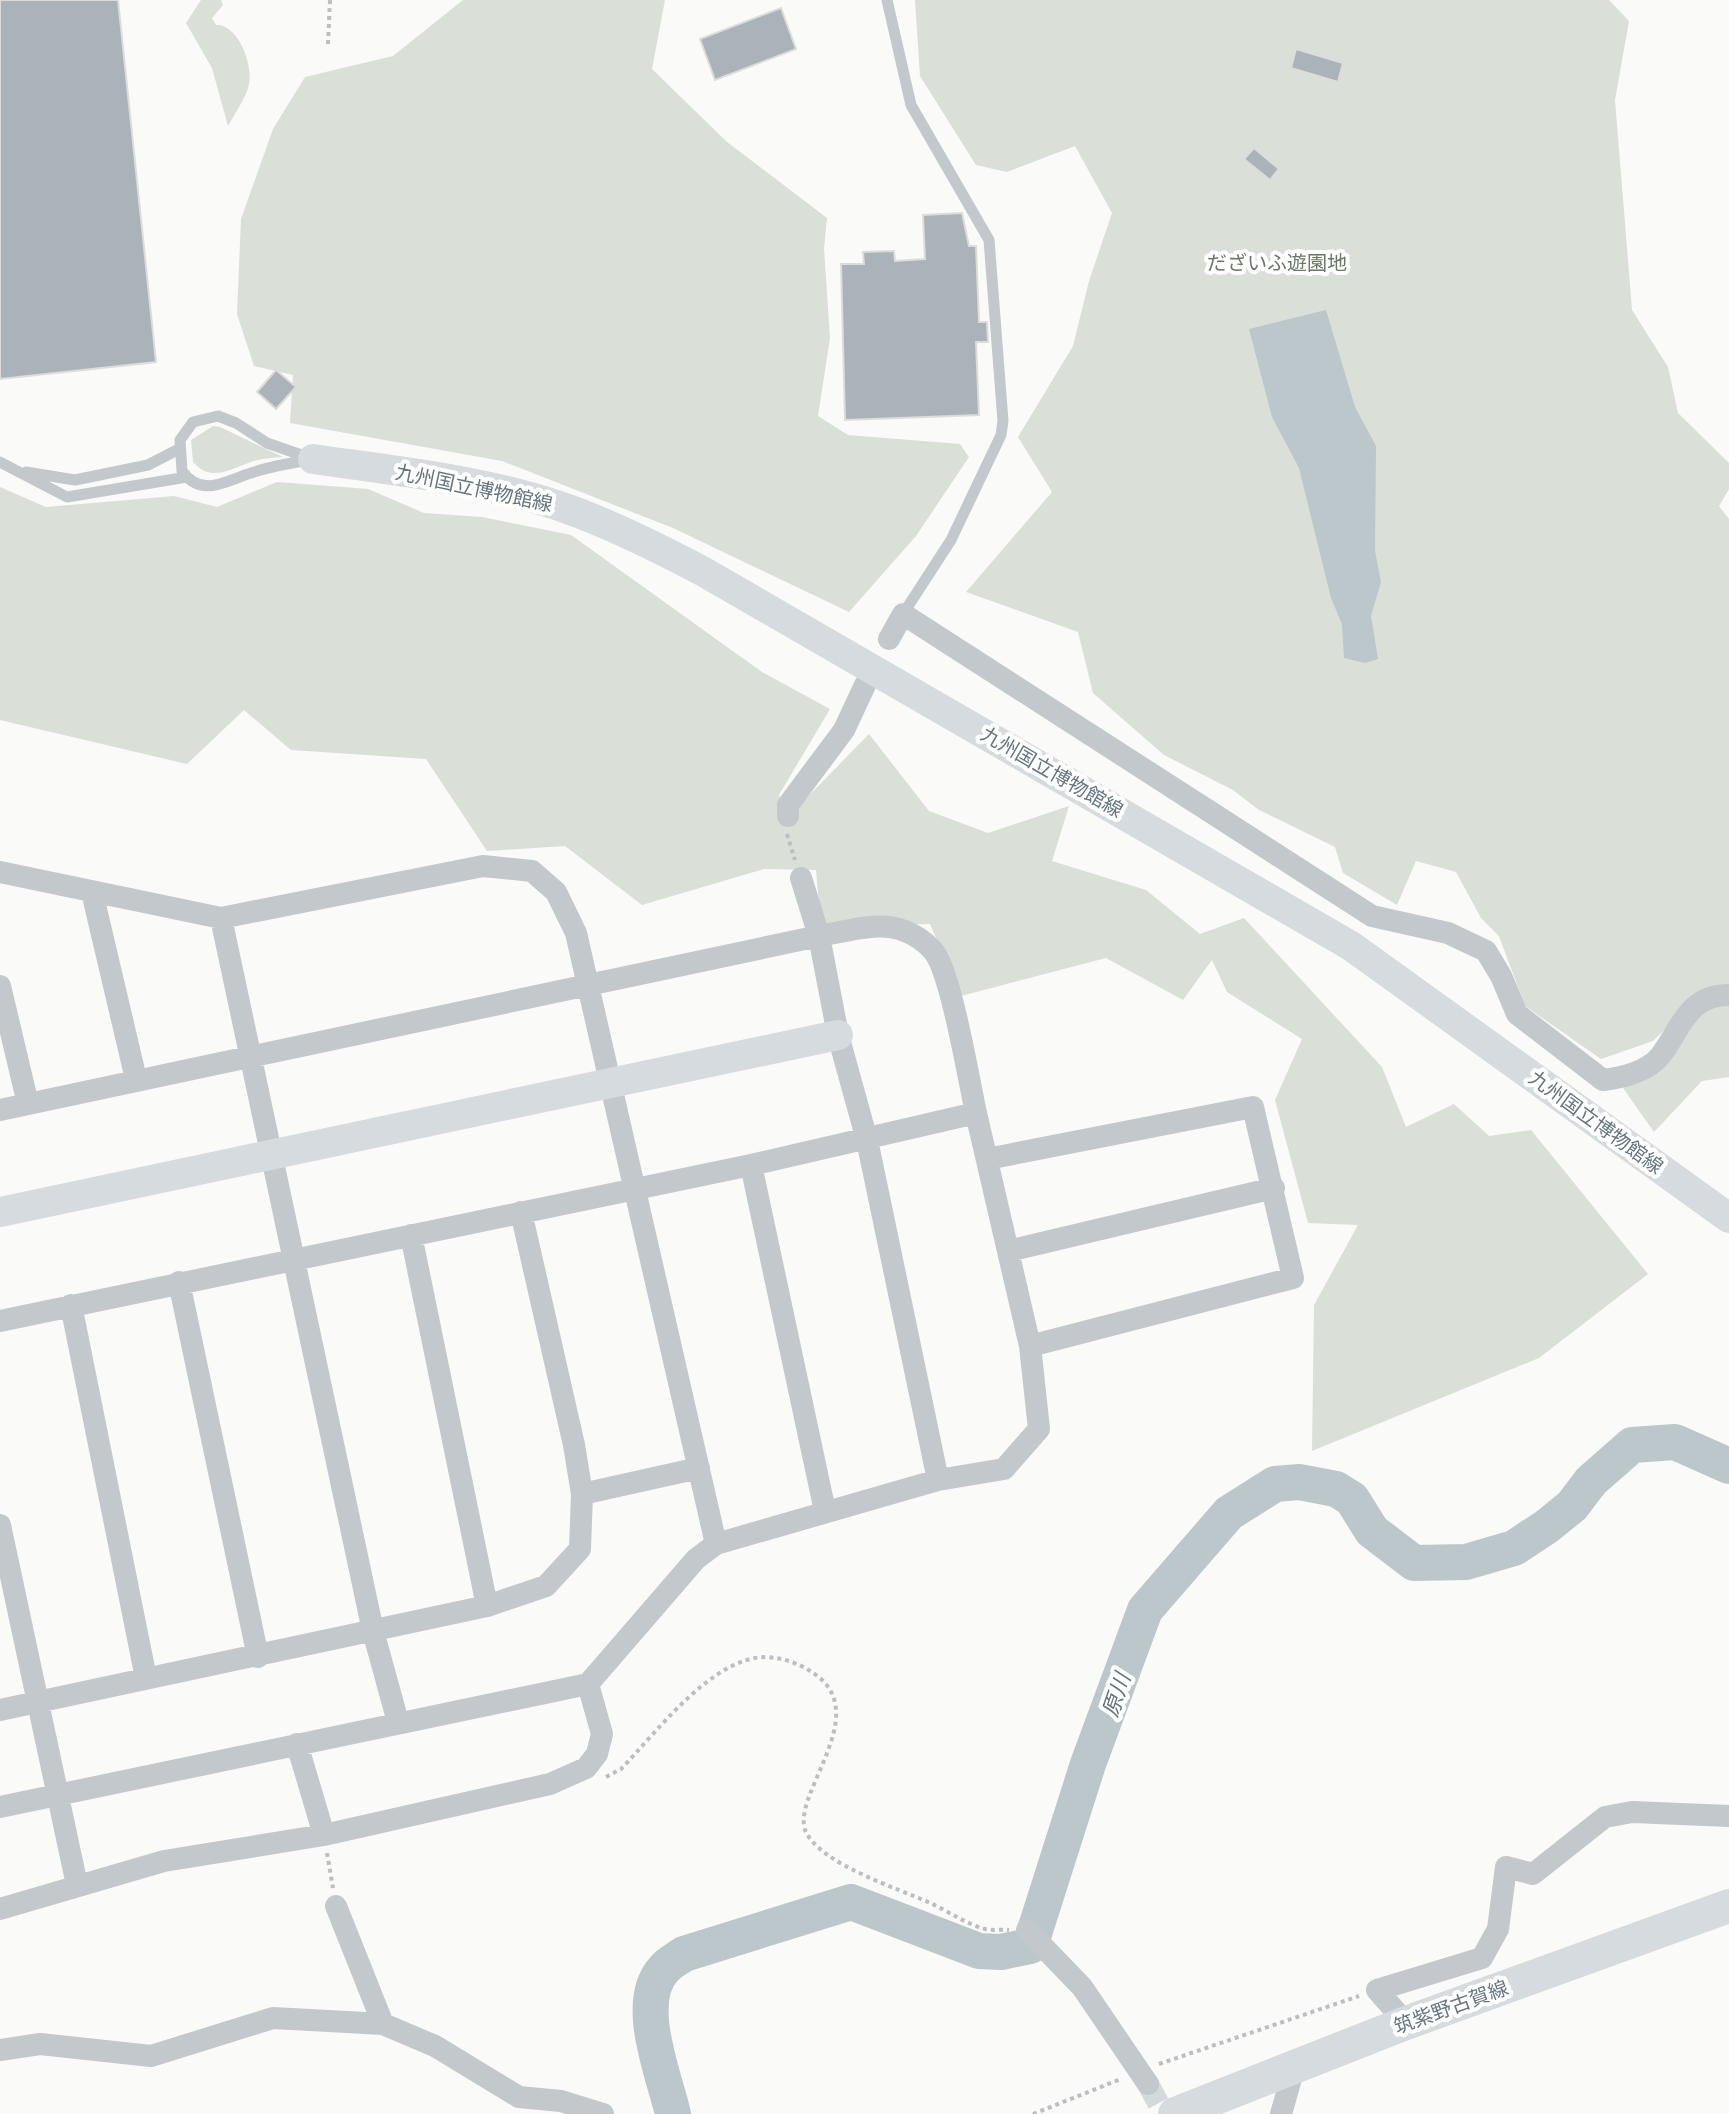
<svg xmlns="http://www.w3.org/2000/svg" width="1729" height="2114" font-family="'Source Sans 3','Noto Sans JP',sans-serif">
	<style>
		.green { fill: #dadfd7 }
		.water { fill: #bbc7cb }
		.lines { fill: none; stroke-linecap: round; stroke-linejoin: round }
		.river { stroke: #bbc7cb; stroke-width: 36 }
		.building { fill: #aab3b9; stroke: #dcdcda; stroke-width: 2 }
		.street-tunnel { stroke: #d5d9db; stroke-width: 22; stroke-dasharray: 22 11; stroke-linecap: butt }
		.path { stroke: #bbbfc2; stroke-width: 4; stroke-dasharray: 4 4; stroke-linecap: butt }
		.lane { stroke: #c3c8cc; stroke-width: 11 }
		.street { stroke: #c3c8cc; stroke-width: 22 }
		.secondary { stroke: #d6dbdf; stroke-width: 30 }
		.primary { stroke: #d6dbdf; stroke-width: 34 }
		.labels { text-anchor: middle; stroke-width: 8; stroke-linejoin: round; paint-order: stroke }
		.park-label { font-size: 20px; fill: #687a64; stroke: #fff }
		.street-label { font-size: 20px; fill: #657683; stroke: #fff }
		.water-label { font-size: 22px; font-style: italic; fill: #60757c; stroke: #fff }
	</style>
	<rect width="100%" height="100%" fill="#fafaf8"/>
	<path class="green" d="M201,0h20l2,5 -11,13 4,7c23,-1 39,43 32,63 -3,11 -14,27 -20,38l-16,-58 -26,-45z
		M463,0h202l-13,69 75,73 100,76 -3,31 6,89 -12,78 30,19 112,9 9,13 -53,79 -67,76 -176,-84 -171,-67 -212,-38 3,-48 -39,-9 -17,-52 4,-95 32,-90 32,-52 88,-21z
		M915,0h694l20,21 -14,79 17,210 36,57 10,46 51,50v26l-10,17 10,13v467l-27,7 -49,48 -52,18 -76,-53 -26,-70 -18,-18 -25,-46 -40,-11 -19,44 -54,-32 -8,-26 -76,-37 -26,-20 -69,-35 -71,-62 -15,-61 -112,-40 86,-100 -34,-55 55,-91 16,-65 23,-68 -37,-67 -68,26 -31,-7 -56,-89z
		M213,426l7,1 63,30c-11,1 -22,1 -32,5 -22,7 -39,21 -58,0l-2,-22z
		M277,482l91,7 56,24 58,4 89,18 191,137 68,37 -51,86 8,23 82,-84 60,77 59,22 81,-27 -17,55 94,29 54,44 44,-16 138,149 24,60 48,-23 35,32 42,-6 117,144 -109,84 -227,93 2,-146 44,-80 -50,-2 -33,-123 27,-61 -75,-47 -15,-32 -29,40 -77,-42 -145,38 -31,-72 -109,2 -5,-56 -52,-1 -122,36 -77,-59 -78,5 -61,-92 -135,-9 -47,-40 -57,54 -187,-44v-233l46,20 128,-11 43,11z
		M1716,1002h13v75l-27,4 -48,51 -31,-44 53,-38 11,-30z"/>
	<path class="water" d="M1326,310l29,97 21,39 -1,105 6,31 -10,34 7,43 -13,4 -21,-5 -2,-34 -11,-26 -32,-130 -27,-51 -23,-88z"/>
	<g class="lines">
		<path class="river" d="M673,2114c-9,-39 -40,-112 -9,-145 5,-6 13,-10 20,-15l167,-52 128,49 22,1 29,-6 58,-182 57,-154 84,-97 46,-29 24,-2 37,7 16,10 20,32 42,32 52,-1 48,-14 32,-21 26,-21 19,-25 41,-36 43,-3 54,24"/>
	</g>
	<path class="building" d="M0,0h118l38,362 -156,17z
		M781,8l15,41 -81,31 -15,-41z
		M1296,49l47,14 -5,19 -47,-14z
		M1254,148l25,21 -9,11 -26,-21z
		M962,213l7,33h7l3,76h8l1,20h-12l3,73 -134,5 -4,-156h23l-1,-12 31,-1 1,10 30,-2 -2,-44z
		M276,370l20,17 -20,22 -19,-17z"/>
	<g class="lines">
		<path class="street-tunnel" d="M1148,2084l16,30"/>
		<path class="path" d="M328,44l2,-44
			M787,834l8,26
			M606,1777l15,-8c35,-36 91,-112 145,-112 19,1 35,7 50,18 57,41 -27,122 -10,157 16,33 92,56 124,71 18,8 36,21 55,26 7,2 17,0 24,1
			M327,1853l6,35
			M1159,2064l200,-68
			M1033,2114l88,-35"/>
		<path class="lane" d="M887,0l24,105 78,135 14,181 -2,14 -50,105 -48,74
			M218,416l18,7 31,20 46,16c-20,4 -42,7 -62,14 -24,7 -49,26 -69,-2l-2,-31 13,-18z
			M0,462l67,35 120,-20
			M26,472l49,8 73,-15 31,-16"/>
		<path class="street" d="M889,639l14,-25 469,302 76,17 38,18 15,25 16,38 86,66c19,-2 46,-9 58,-25 20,-26 26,-60 68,-60
			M788,816v-11l56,-75 21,-45
			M0,872l221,46 262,-52 49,5 24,21 20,41 140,611
			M801,878l18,58 19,99 29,105 71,340
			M92,892l44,187
			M221,918l152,713 25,91
			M0,986l28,118
			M0,1110l819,-174c24,-4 56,-14 80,-7 13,4 26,12 35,23 17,21 35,129 42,161
			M987,1159l266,-52 40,171 -263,68
			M751,1165l74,346
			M411,1235l76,371
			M1008,1251l266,-63
			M179,1282l79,375
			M71,1305l75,373
			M0,1321l751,-156 225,-52 54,233 9,83 -35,40 -66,11 -222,64 -20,15 -108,125 -588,123
			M582,1494l117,-26
			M0,1525l77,360
			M0,1710l487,-104 59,-20 34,-37 2,-55 -8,-49 -53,-233
			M297,1744l27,91
			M336,1906l47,118
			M0,1909l164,-48 160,-26 226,-51 36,-16 11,-14 5,-20 -14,-50
			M1027,1930l55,57 66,97
			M1406,2023l-29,-33 105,-32 16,-29 8,-62 27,7 72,-57 27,-5 97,4
			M0,2050l40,-6 111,12 122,-38 110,6 52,22 84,51 42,4 42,13
			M1281,2114l13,-46"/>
		<path class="secondary" d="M313,459c83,12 173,21 252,49 48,17 94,40 139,64l647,374 378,272
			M0,1212l838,-177"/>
		<path class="primary" d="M1175,2114l231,-91 323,-117"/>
	</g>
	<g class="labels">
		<g class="park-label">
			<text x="1277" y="270">だざいふ遊園地</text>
		</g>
		<g class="street-label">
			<text transform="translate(474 488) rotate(12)" y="7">九州国立博物館線</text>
			<text transform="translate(1052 772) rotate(30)" y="7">九州国立博物館線</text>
			<text transform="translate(1596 1122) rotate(36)" y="7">九州国立博物館線</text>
			<text transform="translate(1451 2007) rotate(-20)" y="7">筑紫野古賀線</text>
		</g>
		<g class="water-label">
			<text transform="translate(1116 1695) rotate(-71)" y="8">原川</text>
		</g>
	</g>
</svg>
